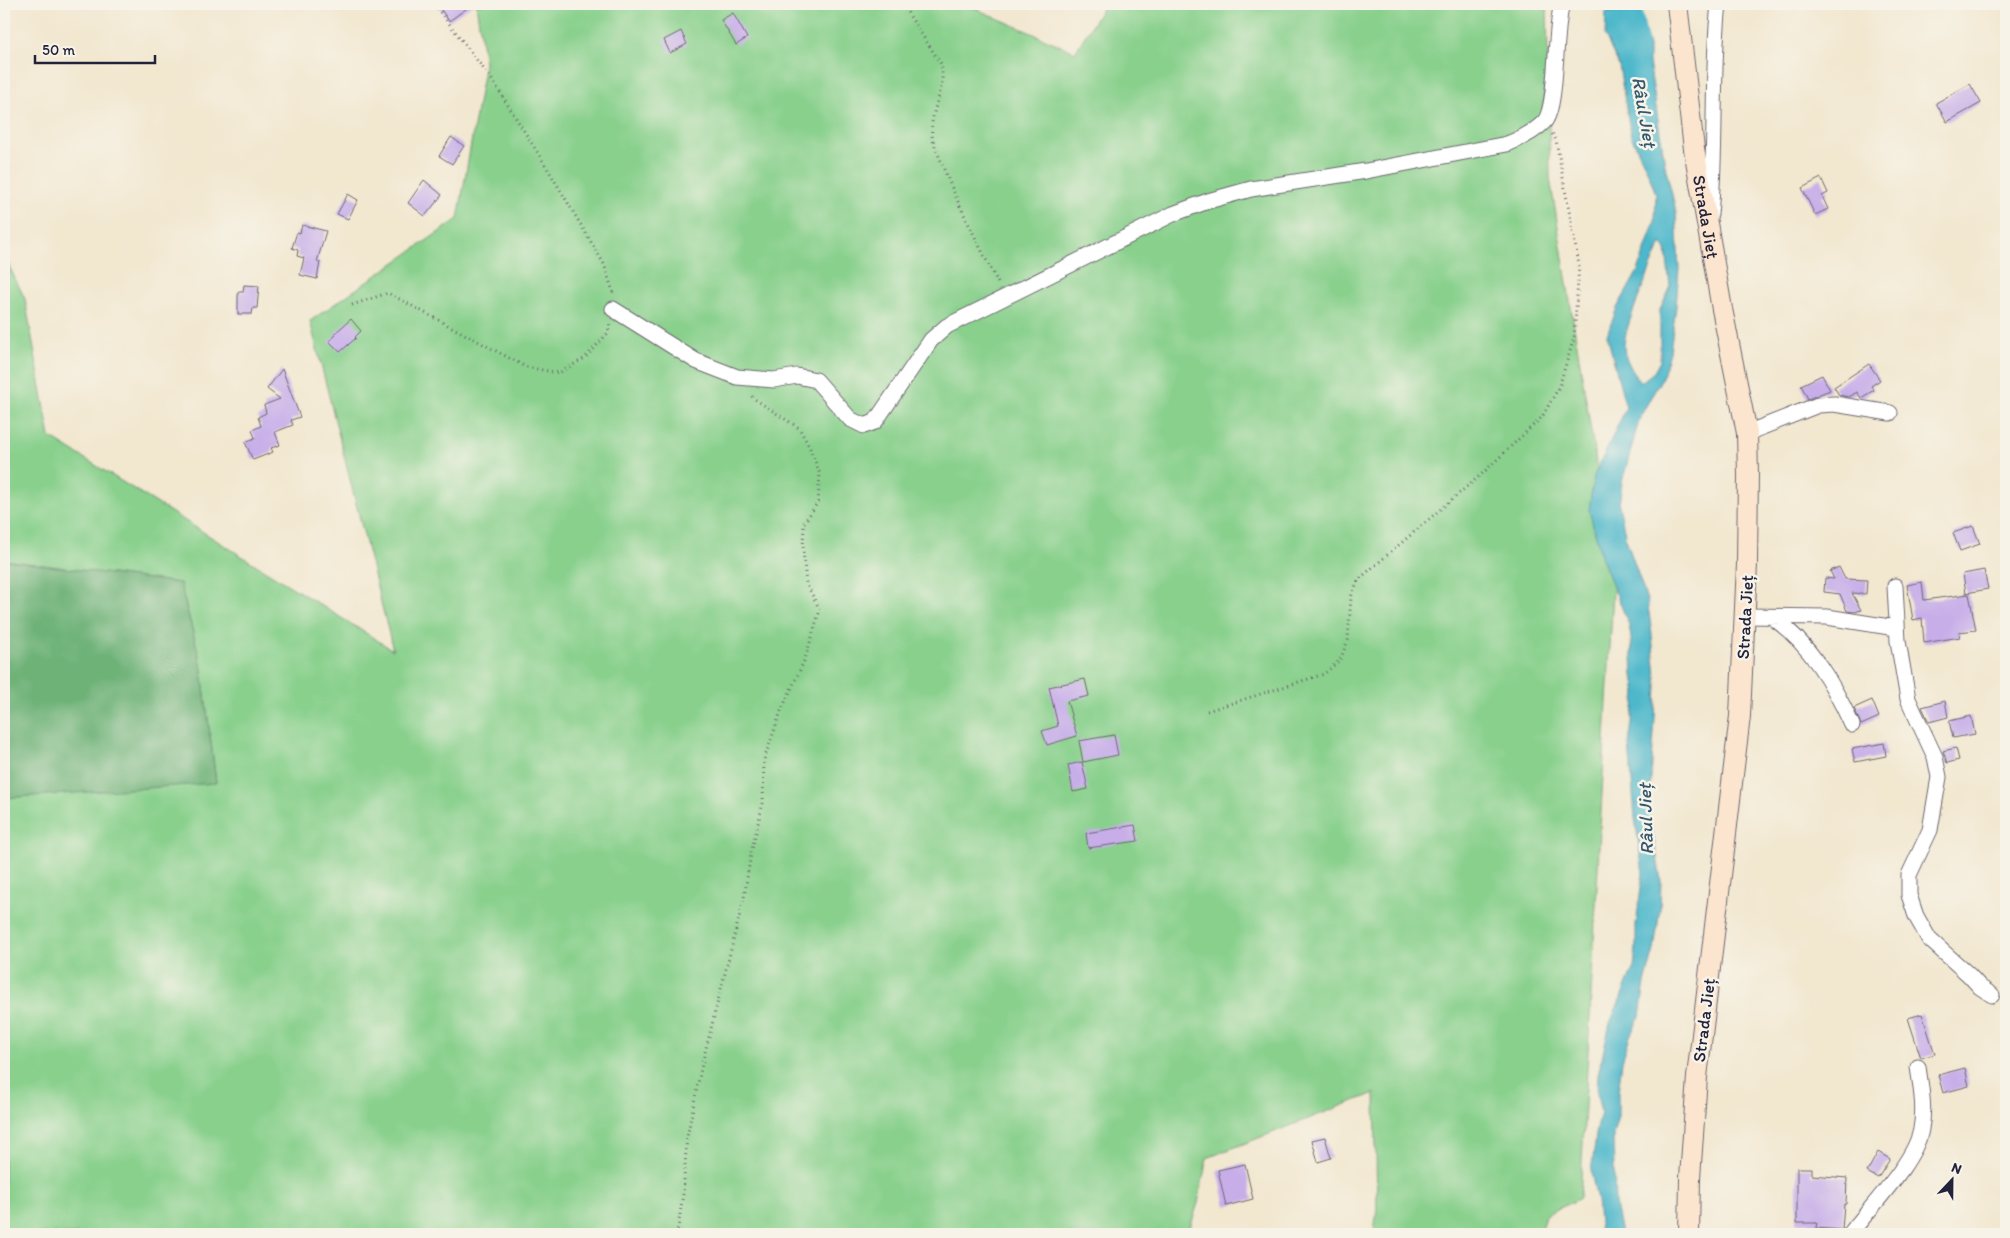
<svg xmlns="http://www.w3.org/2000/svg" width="2010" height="1238" font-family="Itim,sans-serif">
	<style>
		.green { fill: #88d08c; stroke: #557964 }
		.forest { fill: #6eb278; stroke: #486a5a }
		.water { fill: #4eb8cb; stroke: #386d83; fill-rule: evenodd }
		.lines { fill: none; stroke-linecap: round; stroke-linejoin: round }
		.river { stroke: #4eb8cb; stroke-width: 29 }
		.building { fill: #c7aee9 }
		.street-casing { stroke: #6b676f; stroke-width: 17 }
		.secondary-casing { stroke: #6b676f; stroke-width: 22 }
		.path { stroke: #6b676f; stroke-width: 3; stroke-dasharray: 1 4; stroke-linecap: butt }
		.street { stroke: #fff; stroke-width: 15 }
		.secondary { stroke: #fbe5cf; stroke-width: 20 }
		.labels { text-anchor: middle; stroke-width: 5; stroke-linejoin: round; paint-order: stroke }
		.street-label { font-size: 18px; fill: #22223b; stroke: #f7f3e8 }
		.water-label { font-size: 19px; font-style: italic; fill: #31566d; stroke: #f7f3e8 }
	</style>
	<rect width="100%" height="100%" fill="#f7f3e8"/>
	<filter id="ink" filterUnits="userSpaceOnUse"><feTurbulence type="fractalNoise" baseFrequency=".02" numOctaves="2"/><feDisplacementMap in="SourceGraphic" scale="10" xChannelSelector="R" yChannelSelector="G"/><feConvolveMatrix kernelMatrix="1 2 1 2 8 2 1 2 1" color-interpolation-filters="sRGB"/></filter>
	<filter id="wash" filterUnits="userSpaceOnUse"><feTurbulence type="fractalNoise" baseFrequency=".0096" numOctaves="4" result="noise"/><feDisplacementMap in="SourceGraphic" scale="20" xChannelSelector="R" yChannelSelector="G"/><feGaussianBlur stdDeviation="1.12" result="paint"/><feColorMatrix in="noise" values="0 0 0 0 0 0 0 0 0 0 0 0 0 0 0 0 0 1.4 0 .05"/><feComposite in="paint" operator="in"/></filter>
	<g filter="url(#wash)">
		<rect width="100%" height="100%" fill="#f2e7cf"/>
		<path class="green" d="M476,4h489l110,48 30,-48h442l3,174 64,395 -34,625 -35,17 -5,19h-166l3,-27 -2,-114 -168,65 -9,45 -10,31h-1184v-436l212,-16 -15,-119 -21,-80 -176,-23v-304l21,43 25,138 343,213 -83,-329 148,-102 27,-156z"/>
		<path class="forest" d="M4,560l176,23 21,80 15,120 -212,15z"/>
		<path class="water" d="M1638,6l11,40v16l16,103 11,46 3,58 -3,37 -6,46 -7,24 -23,41 -18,65 -3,23 7,34 21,61 4,26 6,61 -8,122 12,72 -1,28 -6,41 -9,33 -5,33 -10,20 -8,25 -4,32v23l-5,19 2,69 6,30h-21l-3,-34 -6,-28 6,-44 4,-15 -4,-20 1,-18 12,-52 24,-56 2,-19v-24l7,-51 -8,-55 -6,-74 7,-50 -3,-19 -2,-37 -2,-13 -27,-66 -13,-49 5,-34 32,-68 -19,-73 10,-27 21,-37 17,-50 1,-27 -11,-29 -14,-29 -12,-70 -14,-30 1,-23zM1661,243l5,7 4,36 -10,24v51l-6,11 -14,11c-6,-10 -15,-23 -16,-35 -2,-18 29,-84 37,-105z"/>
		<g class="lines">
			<path class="river" d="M1626,4l8,42"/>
		</g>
		<g id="blocks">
			<path class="building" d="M437,4h36l-24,17z
				M733,13l14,25 -11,7 -15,-25z
				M681,31l6,13 -17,9 -6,-13z
				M1970,84l11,19 -34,19 -11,-19z
				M451,137l13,9 -12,18 -13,-8z
				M1821,178l7,15 -6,3 6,13 -13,6 -13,-27z
				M424,180l18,15 -17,21 -17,-13z
				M348,194l10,6 -10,19 -11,-5z
				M302,225l24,6 -9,31h3l-3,17 -17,-4 4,-17 -7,-2 1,-6 -6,-2 5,-16 3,1z
				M244,285l15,1 -2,22h-4l-1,6h-14v-22h5z
				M351,319l10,12 -6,6 1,1 -16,14 -11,-11 7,-6 -2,-1z
				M1869,364l11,16 -9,6 3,4 -13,8 -4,-6 -8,5 -10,-2 -5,-8z
				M282,369l18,48 -9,3 2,5 -18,7 5,13 -9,3 2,4 -20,8 -8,-18 10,-4 -3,-8 9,-4 -3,-9 8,-4 -2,-8 16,-6 -13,-10z
				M1822,375l8,15 -22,9 -7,-14z
				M1973,526l7,18 -20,7 -7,-18z
				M1839,567l6,12 22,1 -1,14 -14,-1 9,17 -6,2 -8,-1 -7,-17 -16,-2 1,-14 9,1 -4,-8z
				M1984,570l4,19 -22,4 -3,-19z
				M1922,582l2,18 45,-6 7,36 -17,2 1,5 -36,6 -2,-25 -9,2 -6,-35z
				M1085,679l4,17 -22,5 10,35 -30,9 -5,-14 16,-5 -9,-39z
				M1872,700l7,17 -18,8 -7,-17z
				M1945,701l3,16 -19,5 -7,-15z
				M1971,716l4,18 -22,4 -4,-17z
				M1114,735l4,20 -35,7 -4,-21z
				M1884,743l2,13 -31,6 -3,-13z
				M1956,748l3,12 -12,3 -4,-12z
				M1082,762l6,27 -15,3 -5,-27z
				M1135,825l3,16 -50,7 -2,-15z
				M1922,1014l13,40 -14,4 -13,-40z
				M1965,1068l4,18 -26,7 -5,-18z
				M1325,1137l6,21 -13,4 -6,-22z
				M1878,1152l12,7 -12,19 -11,-6z
				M1245,1164l8,35 -27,7 -8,-36z
				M1797,1168h15v7l35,3 -1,26h-2l-2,26 -26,-2 1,-5h-20z"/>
		</g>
	</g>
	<g filter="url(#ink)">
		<use href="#blocks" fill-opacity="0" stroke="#6b676f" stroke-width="1"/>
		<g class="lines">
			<defs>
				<path id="street" d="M1710,214c7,-70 1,-140 9,-210
					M613,309l83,52 41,16 37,3 23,-4 19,4 34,39 14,7 11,-4 56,-82 16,-14 226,-112 35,-13 43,-12 115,-18 141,-27c13,-5 27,-12 37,-22 14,-14 10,-95 18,-118
					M1747,433l71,-28 16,-1 56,9
					M1895,586l3,55 10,58 27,58 4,20 -9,53 -21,45v20l7,21 13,23 40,36 11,12 12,8
					M1745,616l82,1 69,11
					M1772,617c38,27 61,66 80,108
					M1850,1234c20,-27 66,-73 71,-105 4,-21 0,-41 -3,-62"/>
				<g id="secondary">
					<path id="s1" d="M1677,4l17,145 28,160 25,124 1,41 -1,90 -7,152 -43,361 -7,101 -1,56"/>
				</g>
			</defs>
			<use href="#street" class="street-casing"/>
			<use href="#secondary" class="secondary-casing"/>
			<path class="path" d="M434,4l59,77 56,90 55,93 10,31
				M902,4l39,60c6,29 -12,44 -9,71 1,9 7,20 10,29 16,41 37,81 57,121
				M352,305l36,-12 138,74 33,6 26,-15 23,-25 2,-10
				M1207,711l117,-37 16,-14 8,-20 3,-43 7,-17 126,-108 58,-55 17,-30 15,-49 5,-73 -23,-125 -4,-7
				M675,1234l3,-6 5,-34 4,-57 15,-73 42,-166 7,-45 12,-50 1,-43 17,-49 24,-52 15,-49 -14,-27 -3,-33 1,-27 14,-21 2,-28 -11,-28 -10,-18 -46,-30 -3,-5"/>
			<use href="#street" class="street"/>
			<use href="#secondary" class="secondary"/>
		</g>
	</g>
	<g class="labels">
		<g class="street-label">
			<text dy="6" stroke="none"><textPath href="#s1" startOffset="215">Strada Jieț</textPath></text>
			<text transform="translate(1745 617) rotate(-87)" y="6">Strada Jieț</text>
			<text transform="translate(1704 1020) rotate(-83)" y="6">Strada Jieț</text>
		</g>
		<g class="water-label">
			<text transform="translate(1645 112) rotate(80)" y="7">Râul Jieț</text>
			<text transform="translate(1645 819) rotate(-92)" y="7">Râul Jieț</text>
		</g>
	</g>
	<rect width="2010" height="1238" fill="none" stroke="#f7f3e8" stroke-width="20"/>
	<g transform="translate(1952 1180) rotate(22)" stroke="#f7f3e8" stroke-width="4" paint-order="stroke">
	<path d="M0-4L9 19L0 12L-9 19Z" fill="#22223b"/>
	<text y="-8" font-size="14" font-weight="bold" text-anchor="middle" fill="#22223b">N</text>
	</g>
	<path d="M35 55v8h120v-8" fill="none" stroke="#22223b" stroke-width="2.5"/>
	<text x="42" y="55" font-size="15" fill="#22223b" stroke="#f7f3e8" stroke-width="4" paint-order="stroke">50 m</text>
</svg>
